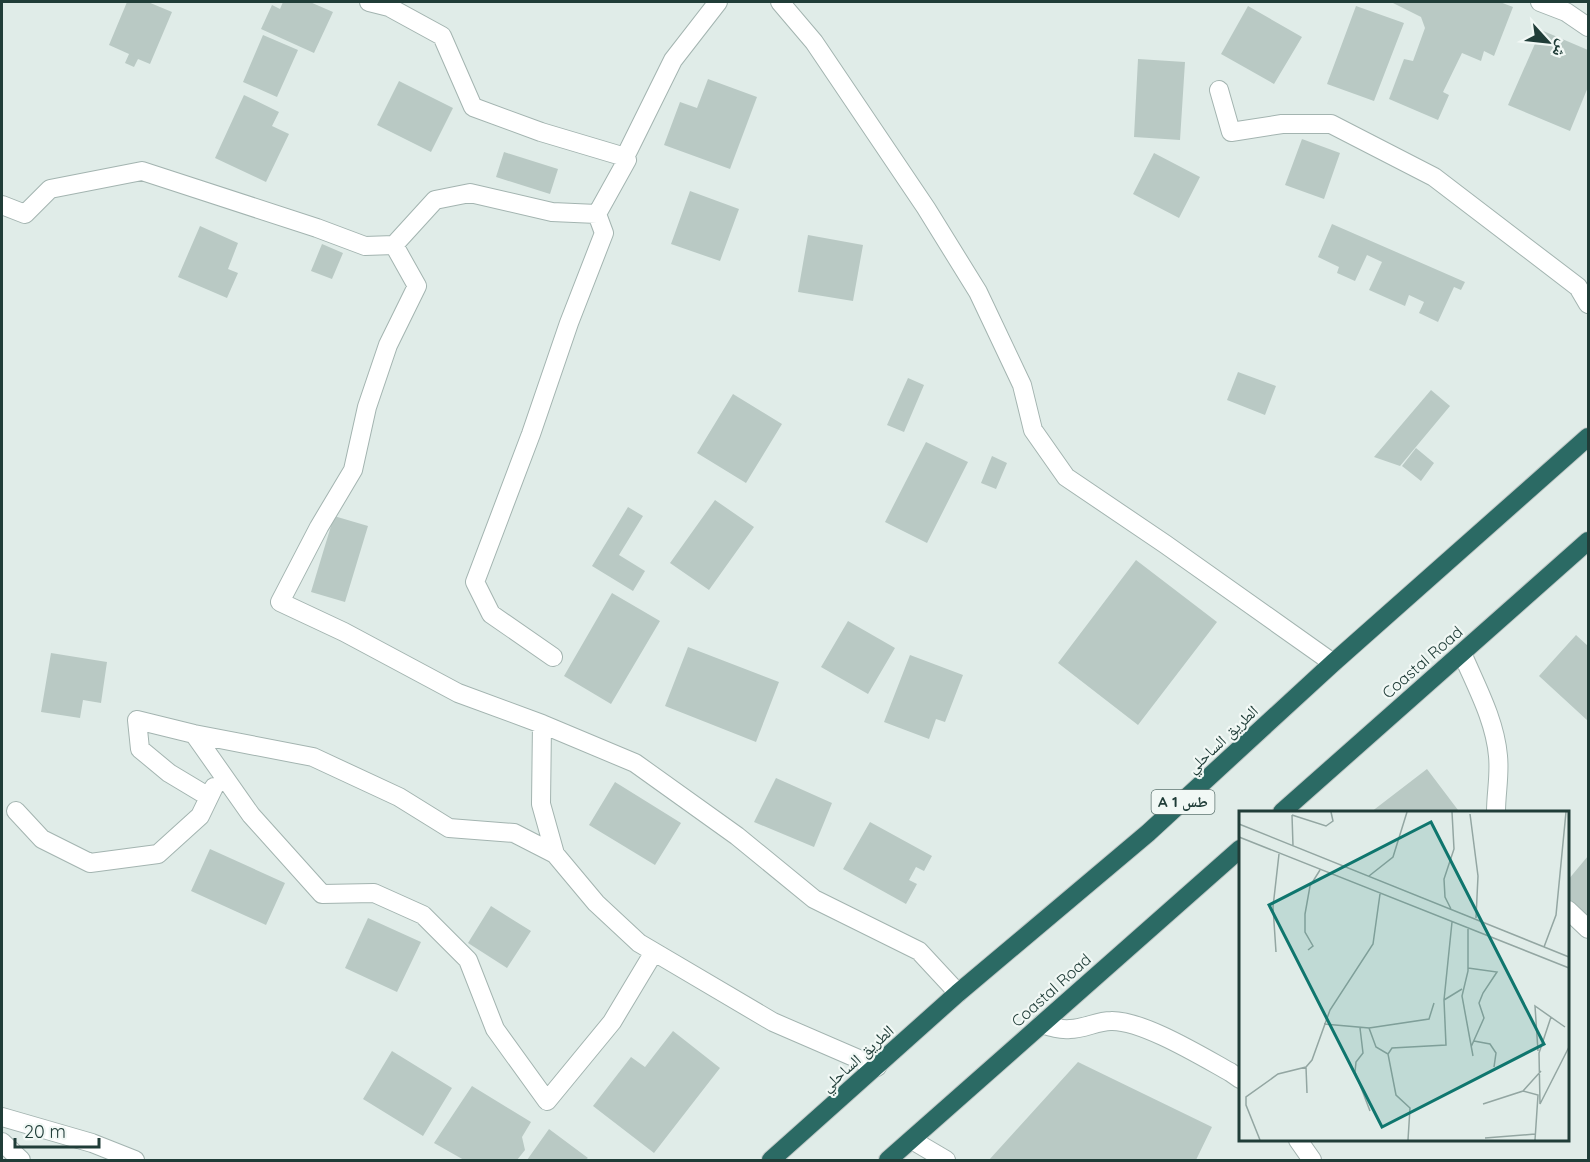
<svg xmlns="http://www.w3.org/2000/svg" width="1590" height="1162" font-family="Quicksand,'Noto Naskh Arabic',sans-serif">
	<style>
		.building { fill: #b9c9c4 }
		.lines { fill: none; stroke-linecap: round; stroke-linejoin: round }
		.street-casing { stroke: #a3b4b0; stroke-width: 20 }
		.highway-casing { stroke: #c1c9c7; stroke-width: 20 }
		.street { stroke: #fff; stroke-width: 18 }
		.highway { stroke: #2b6a64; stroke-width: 18 }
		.labels { text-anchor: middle; stroke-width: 4.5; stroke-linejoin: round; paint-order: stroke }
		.shield { fill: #f1f8f5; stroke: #5f7571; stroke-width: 1.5 }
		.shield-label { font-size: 15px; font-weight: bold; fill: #203d38 }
		.street-label { font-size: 16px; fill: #203d38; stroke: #f1f8f5 }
		.inset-road { fill: none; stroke: #93a6a2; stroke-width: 1.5 }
		.view { fill: #0f766e; fill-opacity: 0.15; stroke: #0f766e; stroke-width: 3 }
		.inset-edge { fill: none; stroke: #203d38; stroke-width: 3 }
	</style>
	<rect width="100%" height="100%" fill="#e0ece8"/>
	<path class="building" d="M127,2h21l24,10 -22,52 -12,-5 -4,8 -9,-4 4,-9 -20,-9z
		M283,2h27l23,10 -19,41 -53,-24 11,-24 8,4z
		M1391,2h109l13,5 -19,49 -10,-5 -3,10 -19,-8 -19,39 6,3 -11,25 -49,-21 15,-40 9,2 12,-33 -4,-11z
		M1248,6l54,31 -28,47 -53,-30z
		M1356,6l48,17 -30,78 -47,-17z
		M1541,30l47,20v37l-18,44 -62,-26z
		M263,35l35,15 -21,47 -34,-15z
		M1138,59l47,3 -5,78 -46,-3z
		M708,79l49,18 -27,72 -66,-24 16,-43 17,6z
		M399,81l54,27 -22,44 -54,-27z
		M244,95l35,17 -7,14 17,8 -23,48 -51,-24z
		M1302,139l38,14 -16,46 -39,-14z
		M504,152l54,17 -8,25 -54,-17z
		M1154,153l46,24 -21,41 -46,-24z
		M690,191l49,18 -19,52 -49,-17z
		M1332,224l133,58 -4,8 -7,-3 -16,35 -19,-9 5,-11 -15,-7 -4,11 -36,-16 13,-28 -15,-7 -12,26 -18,-8 2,-6 -21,-10z
		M200,226l38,17 -10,26 10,4 -11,25 -49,-21z
		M808,235l55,10 -10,56 -55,-9z
		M322,244l21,9 -11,26 -21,-8z
		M1238,372l38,14 -11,29 -38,-15z
		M908,378l16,7 -20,47 -17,-7z
		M1431,390l19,16 -50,60 -26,-9z
		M733,394l49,30 -36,59 -49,-30z
		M926,442l42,20 -41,81 -42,-21z
		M1416,448l18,15 -13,18 -19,-15z
		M992,456l15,7 -11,26 -15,-6z
		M715,500l39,27 -45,63 -39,-27z
		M628,507l15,9 -24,39 26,16 -12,20 -41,-25z
		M334,516l34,10 -23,76 -34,-10z
		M1136,560l81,62 -79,103 -80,-62z
		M612,593l48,28 -49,83 -47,-28z
		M848,621l47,27 -27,46 -47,-27z
		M1576,635l12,11v75l-49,-45z
		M688,647l91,35 -23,60 -91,-36z
		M51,653l56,9 -6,41 -18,-3 -3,18 -39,-6z
		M910,655l53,20 -18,47 -9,-3 -7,20 -45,-17z
		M1427,769l31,41 -3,2h-84z
		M776,778l56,25 -18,44 -60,-25z
		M615,782l66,41 -26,42 -66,-40z
		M870,822l62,34 -8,15 -8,-4 -7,13 8,4 -11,20 -63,-35z
		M210,849l75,34 -19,42 -75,-34z
		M1588,856v64l-20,-19v-21z
		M491,906l40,25 -24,37 -39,-25z
		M368,918l53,24 -24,50 -52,-24z
		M673,1031l47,37 -66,85 -61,-47 38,-49 14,10z
		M392,1051l60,37 -29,48 -60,-37z
		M1078,1062l134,65 -16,33h-207z
		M472,1086l59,36 -9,15 3,13 -8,10h-53l-30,-17z
		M549,1129l39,29 -3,2h-58z"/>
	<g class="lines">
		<defs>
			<path id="street" d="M369,2l20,5 53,29 31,71 68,25 84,25
				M780,2l34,40 112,166 52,84 44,93 11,45 33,47 99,67 168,119
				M1540,2l26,10 22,15
				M1219,90l12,42 51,-8h49l103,53 144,110 10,17
				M2,205l23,9 25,-25 92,-18 175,57 48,18 29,-1 41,-45 35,-7 82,19 45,2 30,-54 -2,-3 48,-97 45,-58
				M394,245l23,41 -29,59 -21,62 -14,63 -34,57 -39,75 64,30 114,61 84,31 -1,80 14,50
				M1462,653c14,33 33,67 36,103 2,19 -2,37 -2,56
				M553,657l-62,-43 -16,-32 56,-148 38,-111 35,-90 -7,-19
				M542,724l93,39 102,73 77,63 105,52 39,42
				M194,734l57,81 71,79 52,-1 49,22 45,45 27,69 52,72 65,-79 42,-70
				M209,797l-40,-24 -29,-24 -3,-29 57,14 119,23 86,40 50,31 65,5 41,21 41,49 43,40 134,79 104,45
				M16,811l26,28 48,24 68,-9 42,-38 14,-29
				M1568,910l20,19
				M1042,1024c9,3 18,6 28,5 14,0 27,-8 41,-8 31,-1 90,35 119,51l10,7
				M2,1117l90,26 43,17
				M912,1140l34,20
				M1298,1140l14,20
				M2,1142l19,18"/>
			<path id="highway" d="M1282,812l306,-271
				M771,1160l187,-167 190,-160 185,-170 255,-226
				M888,1160l352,-311"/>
		</defs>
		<use href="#street" class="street-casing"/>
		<use href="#highway" class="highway-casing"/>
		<use href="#street" class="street"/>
		<use href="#highway" class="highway"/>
	</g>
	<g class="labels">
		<rect class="shield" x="1151.5" y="790" width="63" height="24" rx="4.5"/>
		<g class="shield-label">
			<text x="1183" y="807">A 1 طس</text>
		</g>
		<g class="street-label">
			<text transform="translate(1422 662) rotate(-41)" y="6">Coastal Road</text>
			<text transform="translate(1222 739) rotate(-43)" y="6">الطريق الساحلي</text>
			<text transform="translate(1051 990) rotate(-42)" y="6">Coastal Road</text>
			<text transform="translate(857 1058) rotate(-42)" y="6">الطريق الساحلي</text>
		</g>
	</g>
	<g transform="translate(1239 811)">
		<rect width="330" height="330" fill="#e0ece8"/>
		<path class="inset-road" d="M231,3l8,62 -2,42M53,4l34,11 7,-5 -2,-9M53,4l1,31M0,13l330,133M0,26l330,131M130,65l24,-19 14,-45M212,98l-6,-12 -1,-18 10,-30 -2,-37M229,118v42l-6,25 11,60M305,136l12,-32 10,-103M69,139l5,-4 -8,-14v-18l5,-28 10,-16M37,141l-3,-45 6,-53M229,157l29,4 -14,21 -4,10 5,15 -13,29M205,189l8,-78M312,206l-12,36 1,51 29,-57M85,213l45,4 7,19 12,7 8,41 14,13 -2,32M121,217l3,25 -7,9 -1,10 15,39M130,217l60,-9 5,-16M235,230l16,3 6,9 -2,14M299,240l-3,-45 30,21M149,243l4,-6 54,-3 -2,-45 18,-11M67,256l1,26M284,280l15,4 -3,45M244,293l40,-13 18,-20M246,327l50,-4M21,329l-14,-35v-8l32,-23 28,-7 6,-7 18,-50 43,-66 7,-50"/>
		<path class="view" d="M192,11l113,222 -162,83 -113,-222z"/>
		<rect width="330" height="330" class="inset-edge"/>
	</g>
	<rect width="1590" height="1162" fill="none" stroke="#203d38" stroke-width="6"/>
	<g transform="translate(1548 42) rotate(117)" stroke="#f1f8f5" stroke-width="4.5" paint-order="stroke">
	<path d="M0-4.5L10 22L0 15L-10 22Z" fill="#203d38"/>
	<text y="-9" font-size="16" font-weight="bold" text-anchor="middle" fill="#203d38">ش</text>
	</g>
	<path d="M15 1138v9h84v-9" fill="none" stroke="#203d38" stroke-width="3"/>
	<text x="24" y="1138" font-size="18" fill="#203d38" stroke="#f1f8f5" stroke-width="4.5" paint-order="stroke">20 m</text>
</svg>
